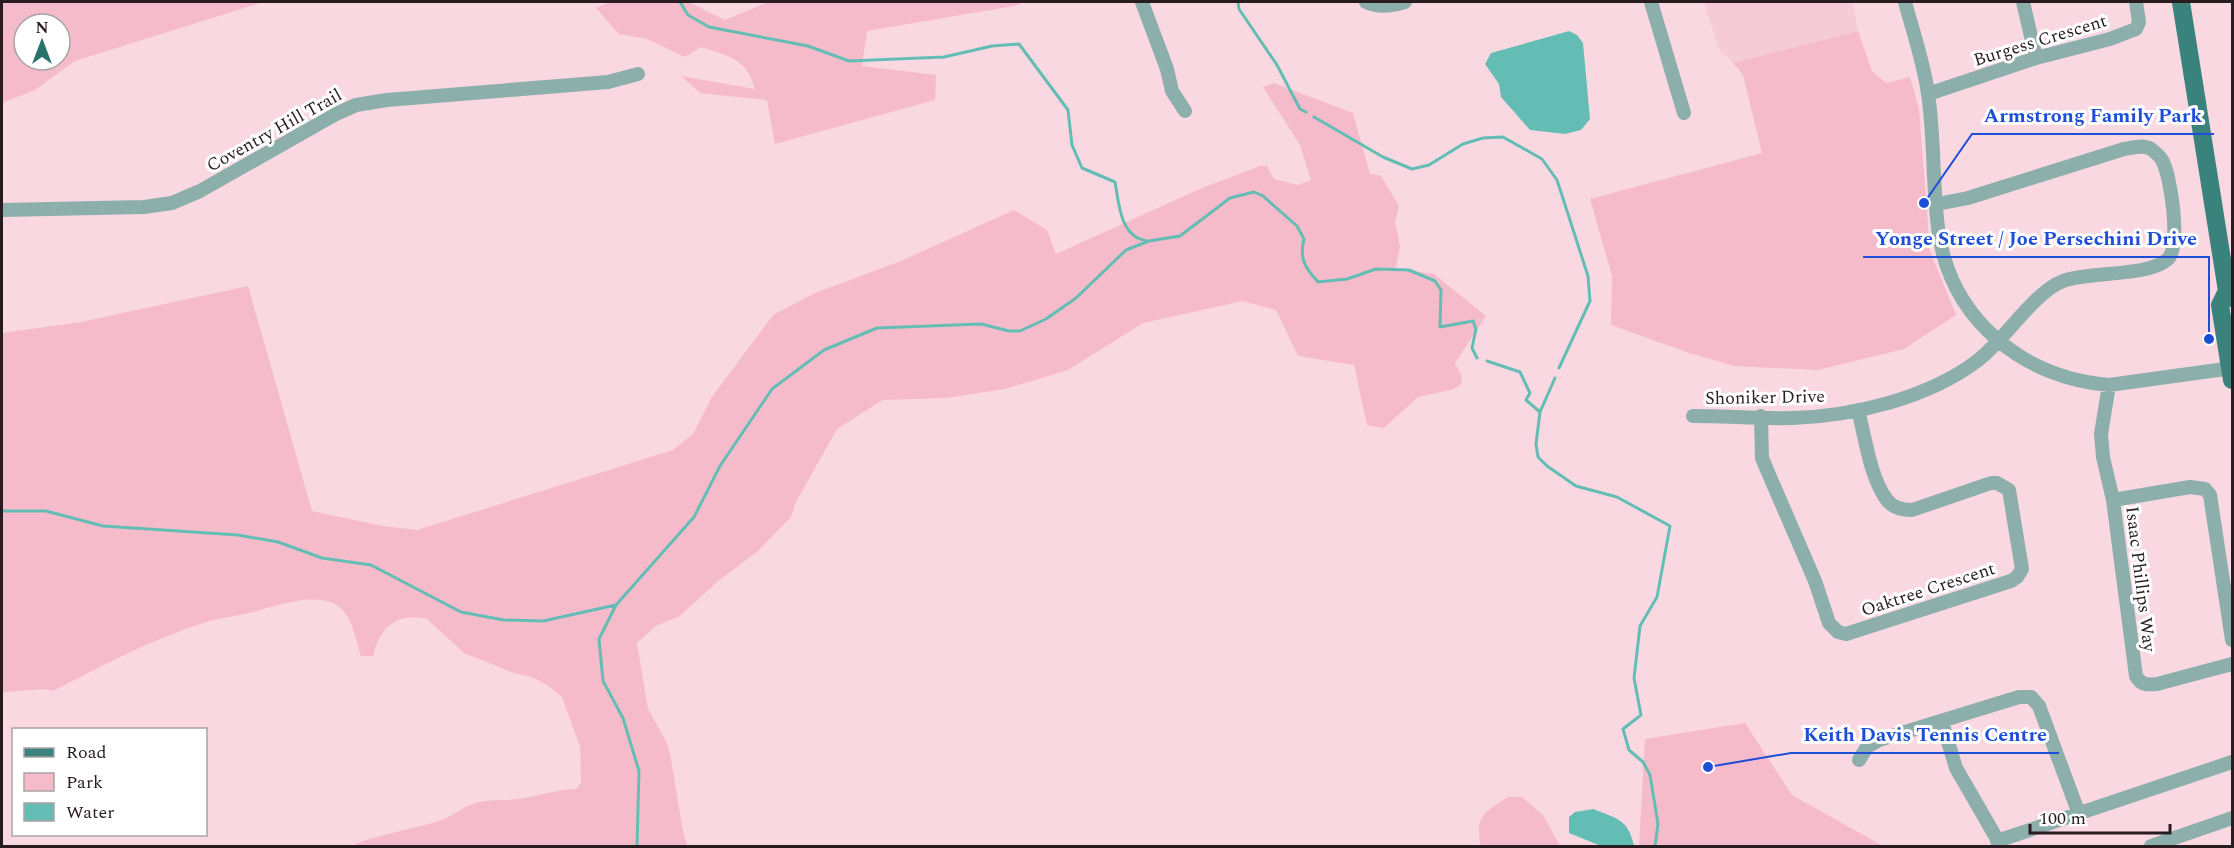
<svg xmlns="http://www.w3.org/2000/svg" width="2234" height="848" font-family="Spectral,serif">
	<style>
		.built { fill: #f5cbd6 }
		.green { fill: #f6bbcb; fill-rule: evenodd }
		.water { fill: #64bdb4 }
		.lines { fill: none; stroke-linecap: round; stroke-linejoin: round }
		.stream { stroke: #64bdb4; stroke-width: 3 }
		.minor { stroke: #8cafab; stroke-width: 14 }
		.major { stroke: #3a837c; stroke-width: 18 }
		.labels { text-anchor: middle; stroke-width: 6; stroke-linejoin: round; paint-order: stroke }
		.street-label { font-size: 18px; fill: #291c20; stroke: #fff }
		.leader { fill: none; stroke: #1d4ed8; stroke-width: 2 }
		.callout-dot { fill: #1d4ed8; stroke: #fff; stroke-width: 2 }
		.callout-label { font-size: 20px; text-anchor: middle; font-weight: bold; fill: #1d4ed8; stroke: #fff; stroke-width: 6; stroke-linejoin: round; paint-order: stroke }
	</style>
	<rect width="100%" height="100%" fill="#fad8e1"/>
	<path class="built" d="M1704,2h149l5,29 -125,32 -14,-13z"/>
	<path class="green" d="M2,2h261l-188,59 -40,29 -33,13zM24,24h36v36h-36z
		M610,2h79l36,18 43,-18h253l-2,3 -152,26 -5,35 74,9 -1,25 -160,44 -8,-44 -67,-7 -19,-17 74,13c-8,-31 -27,-33 -54,-42l-16,10 -38,-18 -28,-5 -23,-26z
		M1858,31l14,40 14,12 24,-6 9,32 11,142 26,64 -52,34 -86,21 -84,-4 -45,-13 -78,-28 1,-49 -22,-77 172,-46 -19,-78 -10,-12z
		M1274,83l79,30 17,61 11,2 18,30 -4,16 5,24 -4,22 38,6 52,42 -31,47 7,13 -1,8 -7,5 -36,8 -34,31 -17,-3 -13,-60 -56,-9 -22,-46 -33,-9 -100,22 -75,47 -63,19 -59,9 -63,2 -46,29 -41,73 -5,15 -34,35 -39,29 -38,35 -24,10 -19,17 11,66 18,32 4,12 12,73 5,20h-336c28,-12 58,-16 88,-25 12,-3 22,-14 37,-18 13,-4 27,-2 41,-4 20,-2 38,-10 59,-10l5,-6 -1,-36 -18,-50 -15,-12 -15,-8 -18,-4 -50,-20 -37,-34c-31,-7 -47,9 -54,37h-12c-5,-16 -10,-44 -26,-52 -26,-12 -61,3 -86,9 -16,4 -33,5 -49,11 -51,17 -99,42 -147,67 -9,-4 -39,1 -51,1v-359l79,-11 167,-36 64,225 71,15 34,4 256,-80 20,-16 19,-37 61,-82 42,-22 86,-32 113,-51 33,20 9,24 146,-66 58,-22h7l7,13 24,6 13,-5 -11,-35 -37,-58z
		M1745,723l47,72 91,51h-244l6,-107z
		M1508,797h14l21,18 17,31h-79c-7,-30 4,-34 27,-49z"/>
	<path class="water" d="M1569,31l8,4 6,8 7,76 -9,11 -16,4 -35,-4 -29,-33 -2,-13 -14,-20 6,-11z
		M1593,809c25,10 35,10 41,37h-33l-32,-13v-16l6,-5z"/>
	<g class="lines">
		<path class="stream" d="M680,2l8,13 21,12 99,19 41,15 95,-4 48,-11 27,-2 49,66 4,35 10,23 33,14c4,22 5,55 32,59
			M1238,2l1,7 38,56 23,44 6,3
			M1314,117l69,40 29,12 17,-4 34,-21 20,-6 20,-1 39,22 15,21 31,96 2,25 -31,67
			M1487,361l33,11 10,21 -4,7 14,12
			M1555,378l-15,34 -4,32 2,13 9,9 29,20 41,11 53,29 -13,71 -17,29 -6,52 7,37 -18,14 6,21 14,12 7,13 8,49 -3,22
			M2,511h44l57,15 135,9 40,7 44,16 49,7 90,47 43,8 39,1 73,-16
			M637,846l2,-75 -16,-53 -20,-37 -4,-42 17,-34 78,-88 26,-51 52,-77 52,-39 53,-22 104,-4 28,7h11l26,-12 30,-21 50,-48 23,-9 31,-5 50,-38 24,-6 9,4 34,30 7,13c-5,19 1,29 14,43l29,-3 29,-10 33,1 26,11 6,9 -1,37 33,-6 3,8 -4,19 5,10"/>
		<path class="minor" d="M1142,2l25,67 5,22 13,20
			M1366,2c12,6 26,4 39,0
			M1651,2l33,111
			M1905,2c8,30 19,61 23,92 7,46 4,94 11,141 14,86 85,143 170,150l123,-17
			M2023,2l13,56
			M1928,94l108,-36 74,-19 26,-10 3,-7 -3,-20
			M2,210l142,-3 28,-4 28,-12 136,-77 20,-9 31,-5 221,-18 30,-8
			M2109,385l-8,49 2,23 10,43 23,176c5,9 11,9 21,8l75,-20
			M1693,416c33,0 67,3 100,2 61,-2 135,-20 184,-57 27,-20 57,-69 86,-80 28,-10 86,-4 105,-22 13,-13 3,-81 -5,-97 -2,-5 -8,-10 -12,-13 -8,-5 -18,-1 -27,0l-156,49 -31,6
			M1761,416l1,42 5,12 48,111 14,42 9,9 8,2 165,-53 6,-4 5,-8 -13,-79 -12,-7h-6l-79,27c-10,0 -19,-2 -25,-10 -17,-22 -22,-64 -29,-90
			M2113,500l77,-13 15,2 5,6 22,145
			M1942,722l14,46 45,78
			M1859,760l8,-13 12,-7 140,-43h12l8,9 40,108
			M1997,841l235,-79
			M2151,846l81,-28"/>
		<path class="major" d="M2181,2l46,289 5,7
			M2227,291l-7,14 12,75"/>
	</g>
	<g class="labels">
		<g class="street-label">
			<text transform="translate(2040 40) rotate(-17)" y="6">Burgess Crescent</text>
			<text transform="translate(274 130) rotate(-29)" y="6">Coventry Hill Trail</text>
			<text transform="translate(1765 397) rotate(-1)" y="6">Shoniker Drive</text>
			<text transform="translate(2141 579) rotate(83)" y="6">Isaac Phillips Way</text>
			<text transform="translate(1928 589) rotate(-18)" y="6">Oaktree Crescent</text>
		</g>
	</g>
	<path class="leader" d="M1924 203L1972 134H2214M2209 339L2209 257H1863M1708 767L1791 753H2059"/>
	<g class="callout-dot">
		<circle cx="1924" cy="203" r="6"/>
		<circle cx="2209" cy="339" r="6"/>
		<circle cx="1708" cy="767" r="6"/>
	</g>
	<g class="callout-label">
		<text x="2093" y="122">Armstrong Family Park</text>
		<text x="2036" y="245">Yonge Street / Joe Persechini Drive</text>
		<text x="1925" y="741">Keith Davis Tennis Centre</text>
	</g>
	<rect width="2234" height="848" fill="none" stroke="#291c20" stroke-width="6"/>
	<rect x="12" y="728" width="195" height="108" fill="#ffffff" stroke="#a9a4a6" stroke-width="1.5"/>
	<rect x="24" y="748" width="30" height="9" fill="#3a837c" stroke="#a9a4a6" stroke-width="1.5"/>
	<text x="66" y="758" font-size="18" fill="#291c20">Road</text>
	<rect x="24" y="773" width="30" height="18" fill="#f6bbcb" stroke="#a9a4a6" stroke-width="1.5"/>
	<text x="66" y="788" font-size="18" fill="#291c20">Park</text>
	<rect x="24" y="803" width="30" height="18" fill="#64bdb4" stroke="#a9a4a6" stroke-width="1.5"/>
	<text x="66" y="818" font-size="18" fill="#291c20">Water</text>
	<g transform="translate(42 42)"><circle r="28" fill="#ffffff" stroke="#a9a4a6" stroke-width="1.5"/>
	<path d="M0-4.5L10 22L0 15L-10 22Z" fill="#2a736c"/>
	<text y="-9" font-size="16" font-weight="bold" text-anchor="middle" fill="#291c20">N</text>
	</g>
	<path d="M2030 824v9h140v-9" fill="none" stroke="#291c20" stroke-width="3"/>
	<text x="2039" y="824" font-size="18" fill="#291c20" stroke="#ffffff" stroke-width="4.5" paint-order="stroke">100 m</text>
</svg>
